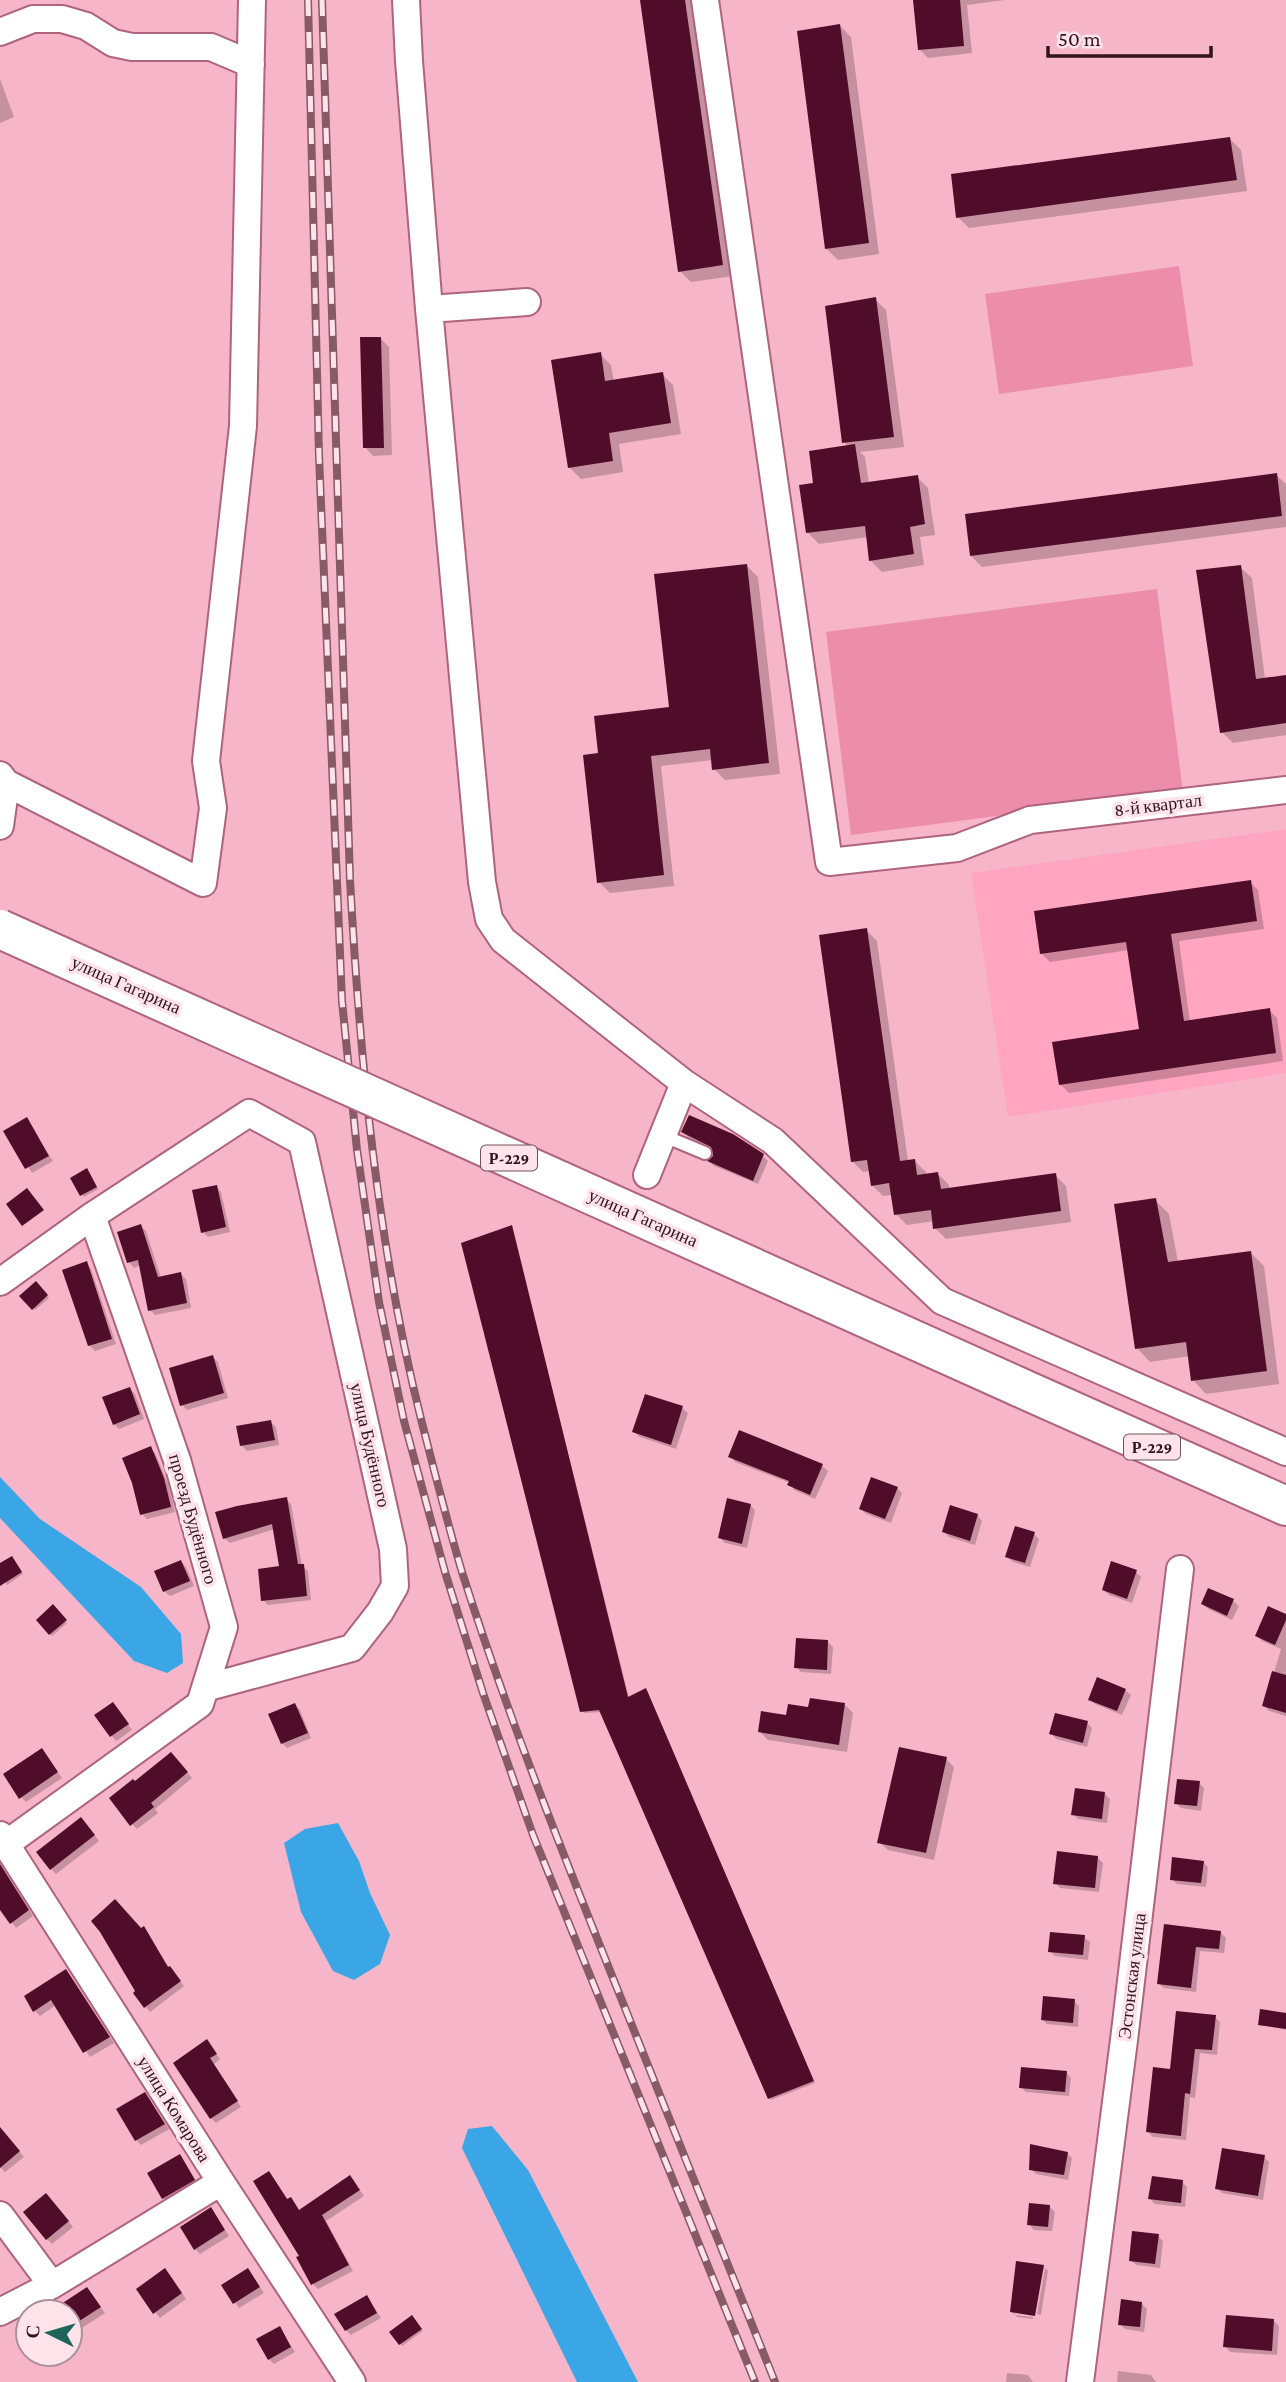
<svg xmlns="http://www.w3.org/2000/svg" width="1286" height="2382" font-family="'Crimson Pro',serif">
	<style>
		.built { fill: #ffa5c1 }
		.green { fill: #ec8dac }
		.water { fill: #3aa6e5 }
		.shadow { fill: #0003 }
		.building { fill: #500d2a }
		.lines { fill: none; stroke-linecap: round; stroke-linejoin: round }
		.lane-casing { stroke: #af647d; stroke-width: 16 }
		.street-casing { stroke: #af647d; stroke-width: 30 }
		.primary-casing { stroke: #af647d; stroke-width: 42 }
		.lane { stroke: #fff; stroke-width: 12 }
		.street { stroke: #fff; stroke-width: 26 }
		.primary { stroke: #fff; stroke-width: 38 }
		.rail-casing { stroke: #875a68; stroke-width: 8 }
		.rail { stroke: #fee3ea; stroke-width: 5; stroke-dasharray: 16; stroke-linecap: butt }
		.primary-bridge-casing { stroke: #af647d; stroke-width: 42; stroke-linecap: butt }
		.primary-bridge { stroke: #fff; stroke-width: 38 }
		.labels { text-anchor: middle; stroke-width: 7; stroke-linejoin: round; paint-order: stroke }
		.shield { fill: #fee3ea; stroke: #6f525c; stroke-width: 2 }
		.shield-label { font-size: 16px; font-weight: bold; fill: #32141f }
		.street-label { font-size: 18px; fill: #32141f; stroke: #fee3ea }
	</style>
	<rect width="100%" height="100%" fill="#f7b5c9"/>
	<path class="built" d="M1286,829v244l-278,44 -37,-244z"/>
	<path class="green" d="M1179,266l14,100 -194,28 -14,-100z
		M1157,589l26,203 -332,43 -25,-203z"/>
	<path class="water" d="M0,1477l40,42 101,68 40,47 2,29 -16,10 -33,-12 -134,-143z
		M338,1823l21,38 11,32 20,42 -10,29 -26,16 -21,-9 -32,-59 -17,-69 21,-14z
		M492,2126l36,44 110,212h-61l-115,-234 6,-19z"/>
	<path class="shadow" d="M642,0h51l40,276 -42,6 -11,-11z
		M915,0h90l-38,5 5,48 -44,5 -8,-8z
		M840,26l11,11 28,217 -41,6 -11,-11z
		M0,79l14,38 -14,6z
		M1230,139l11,11 6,41 -278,37 -11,-11z
		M875,299l11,11 18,137 -44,5 5,5 4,27 48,-7 11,11 7,47 -15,2 4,28 -42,7 -11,-11 -3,-24 -49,7 -11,-11 7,-48 34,-38 -5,-5z
		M381,339l8,8 3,108 -19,1 -8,-9z
		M600,354l11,11 3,17 48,-8 11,11 8,49 -62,10 4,28 -42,7 -11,-11z
		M1276,475l10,9v43l-304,40 -11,-11z
		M747,566l11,11 22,197 -55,6 -11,-11 -1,-9 -52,6 13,120 -64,7 -11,-11 1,-127 71,-46z
		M1240,567l12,11 13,101 21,-3v59l-53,8 -11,-11z
		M1250,882l8,8 6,39 -85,12 11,81 79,-12 8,8 6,43 -214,32 -9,-9 81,-53 -12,-81 -79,12 -9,-9z
		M866,930l11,11 31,220h7l11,11v3l12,-1 11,11v5l106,-15 11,11 5,36 -125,17 -11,-11 -1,-7 -27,4 -11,-11 -3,-19 -10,1 -11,-11 -2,-14 -7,1 -11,-11z
		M26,1120l27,41 -21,12 -26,-41z
		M683,1132l80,24 5,5 -10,23 -44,-18 -4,-4 4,-4 -1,-10 -25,-11z
		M89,1172l9,17 -14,8 -12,-19z
		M216,1187l5,5 9,40 -22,5 -5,-5z
		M1155,1200l14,14 9,48 73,-9 13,13 15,118 -73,10 -13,-14 -3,-24 -40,6 -13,-14z
		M141,1226l5,5 15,47 20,-4 5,5 5,29 -36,7 -5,-5 -9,-45 -7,3 -5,-6z
		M512,1227l117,471 17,-7 2,2 167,390 -44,17 -169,-388 -18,1 -2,-2z
		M86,1263l5,6 25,75 -21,7 -6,-6z
		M36,1283l13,15 -14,12 -13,-14z
		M213,1357l5,5 10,36 -41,12 -5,-5z
		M130,1389l5,5 9,25 -25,10 -5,-5z
		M646,1396l36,12 6,5 -12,36 -36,-12 -6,-5z
		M271,1422l5,5 3,18 -32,6 -5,-5z
		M740,1432l82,34 6,5 -13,28 -21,-9 -4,-7 -55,-21 -5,-6z
		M150,1448l5,5 13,31 7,28 -28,7 -5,-5z
		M897,1488l5,5 -11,30 -25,-9 -5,-5z
		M286,1499l5,5 11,62 6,5 3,29 -43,5 -5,-5 18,-32 -6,-39 -45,14 -6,-5z
		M750,1505l5,5 -8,38 -22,-5 -5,-5z
		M977,1515l5,6 -7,24 -26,-8 -5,-5z
		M1034,1534l5,5 -9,28 -17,-5 -6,-5z
		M13,1560l10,14 -16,11 -7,-10v-10z
		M181,1562l5,5 8,19 -24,10 -6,-5z
		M1136,1572l5,5 -9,26 -23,-8 -5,-5z
		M1209,1590l24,11 6,5 -7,14 -24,-11 -5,-5z
		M53,1607l14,16 -15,13 -14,-16z
		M1286,1616v100l-17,-5 -5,-5 17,-57 -19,-8 -5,-5z
		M828,1642l5,5 -2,27 -30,-2 -5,-5z
		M1125,1690l6,5 -9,20 -27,-11 -5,-5z
		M295,1705l5,5 11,28 -24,10 -5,-5z
		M845,1705l8,8 -6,39 -79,-12 -8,-8 49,-23z
		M118,1709l14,21 -16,11 -20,-26z
		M1087,1723l5,5 -5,19 -31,-8 -5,-6z
		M42,1750l20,28 -36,24 -5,-5z
		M176,1759l16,19 -37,31 3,4 -21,16 -5,-5 3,-41z
		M946,1759l8,8 -20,93 -46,-10 -9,-8z
		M1199,1783l5,5 -3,23 -20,-3 -5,-5z
		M1105,1794l5,5 -3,24 -29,-4 -5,-5z
		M86,1824l13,17 -43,33 -5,-5z
		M1098,1858l5,5 -4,29 -39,-4 -5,-5z
		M1203,1862l5,5 -2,20 -29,-3 -5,-5z
		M0,1864l33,52 -17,12 -16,-21z
		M1165,1926l56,7 5,5 -2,15 -24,-2 -4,41 -32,-4 -6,-5z
		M144,1929l25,39 15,18 -34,26 -15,-19 6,-63z
		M1084,1937l6,5 -2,18 -33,-4 -5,-5z
		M66,1971l48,72 -24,14 -34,-52 -16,11 -5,-5z
		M1074,2001l5,5 -1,21 -31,-3 -5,-5z
		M1286,2015v15l-26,-6z
		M1215,2017l5,5 -3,33 -17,-2 -5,45 -5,-1 -4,43 -33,-3 -5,-5 24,-61z
		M207,2042l13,17 -6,5 27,43 -25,16 -5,-5z
		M1066,2072l5,6 -2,18 -43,-4 -5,-5z
		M145,2095l24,34 -28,16 -5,-5z
		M0,2129l24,28 -19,15 -5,-5z
		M1067,2153l5,5 -4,22 -32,-6 -5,-5z
		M180,2156l19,29 -31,18 -5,-5z
		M1264,2157l5,5 -6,38 -41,-7 -5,-5z
		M350,2177l14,19 -38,25 27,50 -35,18 -5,-5 -14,-26 2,-1 -27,-78 14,21 3,-1 9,12z
		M1182,2182l5,5 -2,20 -30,-3 -5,-5z
		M51,2200l22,27 -21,17 -5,-5z
		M1050,2207l5,5 -3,19 -18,-1 -5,-6z
		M211,2209l18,27 -29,18 -5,-5z
		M1158,2236l5,5 -3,27 -24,-3 -5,-5z
		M1018,2263l27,5h-4l-7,46 -19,-3v4l18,2v2l-16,-2 -6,-6z
		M1045,2268l3,3 -7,44 -4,-1z
		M248,2270l16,23 -25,15 -16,-23z
		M170,2275l16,24 -26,19 -5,-6z
		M87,2289l18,24 -34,22 -1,-23h-16z
		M367,2297l14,21 -30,17 -5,-5z
		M1142,2304l5,5 -3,23 -19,-3 -5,-5z
		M414,2319l9,12 -21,15 -10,-14z
		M1273,2320l6,6 -2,29 -47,-3 -5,-6z
		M280,2328l15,24 -21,12 -5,-5z
		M1118,2371l33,4 5,7h-39z
		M1007,2373l21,2 5,7h-27z"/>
	<path class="building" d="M640,0h45l38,265 -45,7z
		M913,0h47l4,46 -46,4z
		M840,24l29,219 -44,6 -28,-218z
		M1230,137l7,43 -281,38 -5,-44z
		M876,297l18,140 -52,6 -17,-137z
		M360,337h21l3,111h-21z
		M601,352l4,29 58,-9 8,51 -62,10 4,28 -45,7 -17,-108z
		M855,444l6,39 57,-8 7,49 -15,3 4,27 -45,7 -4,-35 -59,7 -7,-48 14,-2 -4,-32z
		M1277,473l5,43 -312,40 -5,-42z
		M747,564l22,199 -57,7 -2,-21 -59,7 13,119 -67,8 -14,-128 15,-2 -4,-37 75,-9 -15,-133z
		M1241,565l15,114 30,-4v48l-66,10 -24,-163z
		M1251,880l6,41 -86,13 13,87 86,-13 6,45 -217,32 -7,-43 87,-13 -13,-87 -86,12 -6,-43z
		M867,928l33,233 15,-2 2,16 21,-3 3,17 115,-16 5,38 -128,18 -2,-19 -37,5 -5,-32 -18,3 -4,-26 -16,2 -32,-227z
		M689,1115l44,19 31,20 -11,27 -46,-20 6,-5 -2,-9 -30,-15z
		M27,1117l22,39 -24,13 -22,-38z
		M87,1168l10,19 -17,9 -10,-18z
		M217,1185l9,42 -25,6 -9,-43z
		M27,1188l17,22 -22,16 -16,-22z
		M1156,1198l12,64 83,-11 16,120 -76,10 -5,-39 -51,7 -21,-145z
		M141,1224l17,53 23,-5 6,31 -39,8 -10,-51 -11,3 -10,-31z
		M512,1225l116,472 18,-9 168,393 -46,18 -169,-389 -19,2 -119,-469z
		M87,1261l25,78 -24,7 -26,-76z
		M36,1281l12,14 -16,15 -13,-14z
		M213,1355l11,38 -44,13 -11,-38z
		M130,1387l10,27 -27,11 -11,-28z
		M645,1394l38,12 -12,39 -39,-13z
		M271,1420l4,20 -35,6 -4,-20z
		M739,1430l84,34 -13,31 -23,-10 2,-4 -61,-24z
		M151,1446l13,32 7,29 -31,8 -8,-32 -10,-25z
		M871,1477l27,10 -13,32 -26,-10z
		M287,1497l11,67h6l3,32 -46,5 -3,-32 21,-3 -7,-42 -49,15 -8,-27 22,-6z
		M727,1498l24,6 -9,40 -24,-6z
		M950,1505l28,9 -8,27 -28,-9z
		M1015,1526l20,6 -10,31 -20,-6z
		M12,1556l10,16 -22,14v-23z
		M181,1560l9,21 -27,11 -9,-21z
		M1111,1561l26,9 -10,29 -25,-9z
		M1208,1588l26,11 -7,17 -26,-12z
		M53,1604l14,16 -18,15 -13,-15z
		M1268,1606l18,8v6l-11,25 -20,-9z
		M796,1638l32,2 -1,30 -33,-2z
		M1272,1671l14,4v38l-24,-7z
		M1097,1677l29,12 -9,22 -29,-11z
		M810,1698l35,5 -6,42 -81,-13 3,-21 25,4 2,-11 20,3z
		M113,1702l16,22 -19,13 -16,-22z
		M295,1703l13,30 -27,11 -13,-30z
		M1055,1713l33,8 -5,22 -34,-9z
		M899,1747l48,10 -21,96 -49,-10z
		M42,1748l16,24 -39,27 -16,-25z
		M171,1752l17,20 -37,31 3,4 -24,19 -21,-28 24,-19 2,2z
		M1177,1779l23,2 -3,25 -23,-2z
		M1075,1788l30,4 -3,27 -31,-4z
		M81,1817l14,18 -45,35 -14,-18z
		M1057,1851l41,5 -3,32 -42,-4z
		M1172,1857l32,4 -3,22 -31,-3z
		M0,1864l29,46 -19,14 -10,-14z
		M115,1899l26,29 3,-2 24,41 2,-1 11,15 -37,27 -11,-15 2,-2 -35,-59 -9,-11z
		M1164,1924l57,7 -2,18 -23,-2 -5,41 -34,-4z
		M1050,1932l35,3 -2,20 -35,-3z
		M66,1969l44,68 -27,16 -32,-53 -18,12 -9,-16z
		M1043,1996l32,3 -2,24 -32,-3z
		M1260,2009l26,4v16l-28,-4z
		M1176,2011l40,4 -4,35 -17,-1 -5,45 -5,-1 -4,43 -35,-4 7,-65 17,2z
		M207,2039l10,15 -7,4 28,43 -28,18 -37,-56z
		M1021,2067l46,4 -2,21 -46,-4z
		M145,2092l20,32 -30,17 -19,-32z
		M0,2127l20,24 -20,17z
		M1030,2144l38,8 -4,23 -35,-5z
		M1222,2148l43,7 -7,41 -43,-7z
		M180,2154l15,26 -33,19 -15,-26z
		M269,2171l18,28 4,-2 8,13 51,-35 10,15 -38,25 27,50 -38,20 -15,-28 3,-1 -46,-75z
		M1152,2176l31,4 -2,23 -33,-4z
		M46,2193l23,28 -23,19 -23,-28z
		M1029,2203l21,2 -2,22 -21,-2z
		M211,2207l14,23 -31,20 -14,-23z
		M1132,2231l27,3 -4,30 -26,-3z
		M1016,2261l28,4 -9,51 -25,-4z
		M165,2268l17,25 -29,21 -17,-25z
		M248,2268l12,19 -27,17 -12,-19z
		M87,2287l14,20 -31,20v-15h-21z
		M367,2295l10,18 -32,18 -11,-17z
		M1121,2299l21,3 -2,25 -22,-2z
		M412,2315l10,14 -23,16 -10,-13z
		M1226,2315l48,4 -2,32 -49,-4z
		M280,2326l11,21 -23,13 -12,-21z"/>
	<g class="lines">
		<defs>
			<path id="lane" d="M664,1136l41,17"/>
			<path id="street" d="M406,0l3,61 20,248
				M705,0l124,862 128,-14 73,-28 256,-30
				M0,32l33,-13h29l24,7 27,17 19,4h79l40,17
				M527,302l-98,7 53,573 7,37 14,21 181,143 89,58 169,160 344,151
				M0,775l6,8 197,100 10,-75 -7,-47 37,-335 9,-426
				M0,826l6,-43
				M647,1175l37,-92
				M92,1216l157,-103 53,29 91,407 2,37 -15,26 -28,36 -147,40
				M0,1282l92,-66 85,244 47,167 -24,77 -194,140
				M0,1835l221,347 131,200
				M0,2215l52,70
				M0,2312l52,-27 169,-103
				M1080,2382l44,-342 56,-471"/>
			<path id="primary" d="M1019,1387l267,119"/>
		</defs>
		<use href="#lane" class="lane-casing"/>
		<use href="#street" class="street-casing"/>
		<use href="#primary" class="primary-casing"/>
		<use href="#lane" class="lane"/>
		<use href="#street" class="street"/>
		<use href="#primary" class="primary"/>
		<defs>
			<path id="rail" d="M308,0l11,456 23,545 15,149 22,152 25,119 41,151 38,121 50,142 222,547
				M322,0l28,880c10,181 27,363 71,539 13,51 26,103 41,153 47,148 105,292 163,436 50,125 100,249 150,374"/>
		</defs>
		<use href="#rail" class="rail-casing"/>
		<use href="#rail" class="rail"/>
		<defs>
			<path id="primary-bridge" d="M0,929l1019,458"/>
		</defs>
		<use href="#primary-bridge" class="primary-bridge-casing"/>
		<use href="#primary-bridge" class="primary-bridge"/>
	</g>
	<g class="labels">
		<g class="shield">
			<rect x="481" y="1145.5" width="56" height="25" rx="5"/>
			<rect x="1124" y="1434.5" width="56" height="25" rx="5"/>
		</g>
		<g class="shield-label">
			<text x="509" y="1164">Р-229</text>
			<text x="1152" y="1453">Р-229</text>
		</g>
		<g class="street-label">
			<text transform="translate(1158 805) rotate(-7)" y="6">8-й квартал</text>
			<text transform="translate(126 985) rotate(24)" y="6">улица Гагарина</text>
			<text transform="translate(643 1218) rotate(24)" y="6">улица Гагарина</text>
			<text transform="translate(370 1445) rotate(77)" y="6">улица Будённого</text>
			<text transform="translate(193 1519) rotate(74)" y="6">проезд Будённого</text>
			<text transform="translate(1132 1976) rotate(-83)" y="6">Эстонская улица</text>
			<text transform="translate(174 2109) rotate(58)" y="6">улица Комарова</text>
		</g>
	</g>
	<g transform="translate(49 2333) rotate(275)"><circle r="33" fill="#fee3ea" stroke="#ac9099" stroke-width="2"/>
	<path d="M0-5L12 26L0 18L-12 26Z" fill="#1e6559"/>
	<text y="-10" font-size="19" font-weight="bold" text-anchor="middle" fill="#32141f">С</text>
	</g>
	<path d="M1048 46v10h163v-10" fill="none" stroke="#32141f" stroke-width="3.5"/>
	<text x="1058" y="46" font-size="21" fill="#32141f" stroke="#fee3ea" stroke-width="5" paint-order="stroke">50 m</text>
</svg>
